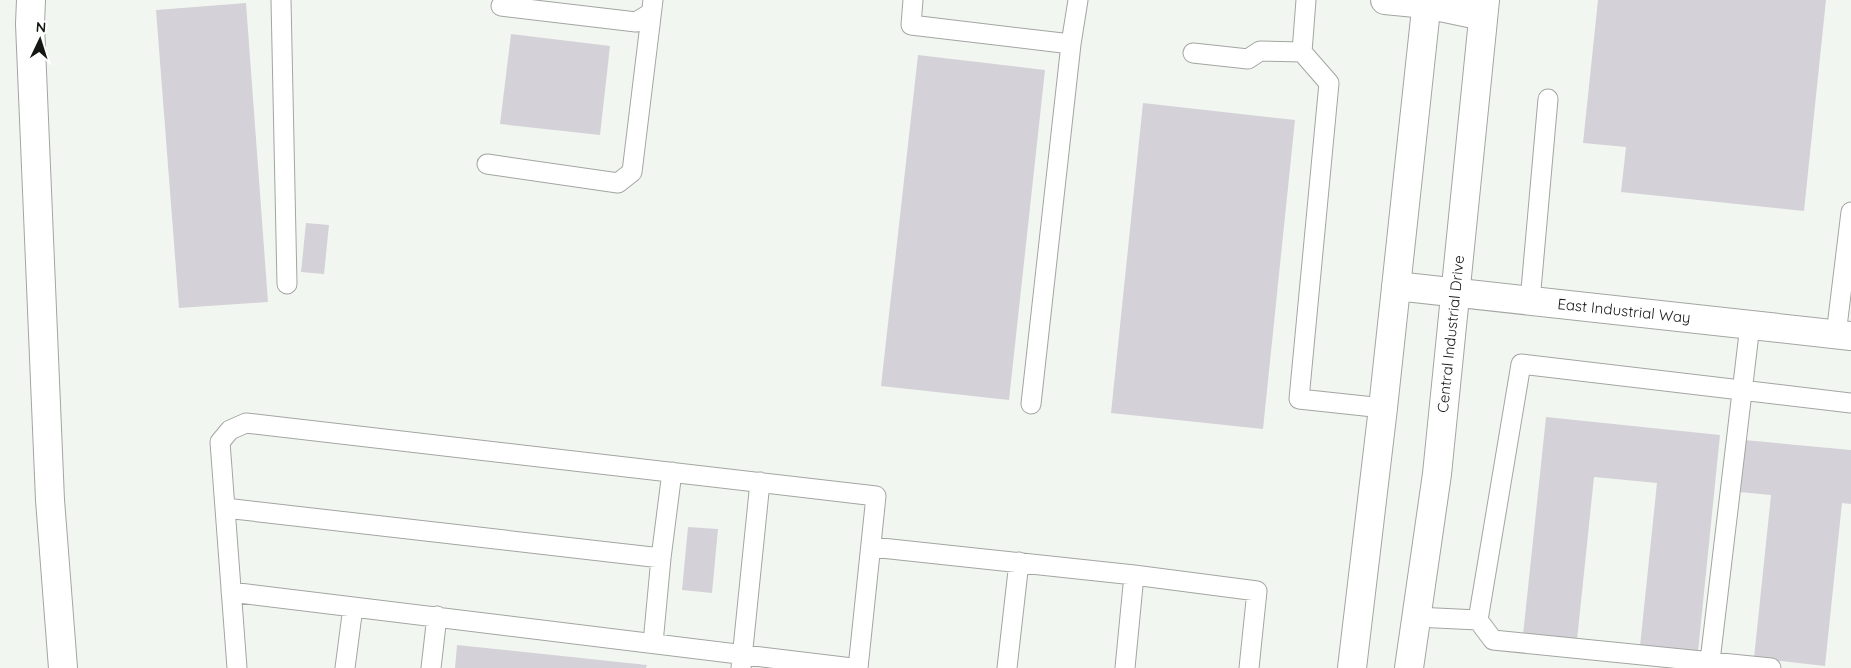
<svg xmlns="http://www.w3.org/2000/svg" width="1851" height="668" font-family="Quicksand,sans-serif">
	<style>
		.building { fill: #d4d2d8 }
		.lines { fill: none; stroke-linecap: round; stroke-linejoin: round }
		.service-casing { stroke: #a2a6a1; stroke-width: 21 }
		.minor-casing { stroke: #a2a6a1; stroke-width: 30 }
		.motorway-casing { stroke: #a2a6a1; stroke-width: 30 }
		.service { stroke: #fff; stroke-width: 19 }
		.minor { stroke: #fff; stroke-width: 28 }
		.motorway { stroke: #fff; stroke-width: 28 }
		.labels { text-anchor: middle; stroke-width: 4; stroke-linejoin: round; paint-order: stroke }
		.street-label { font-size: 15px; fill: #151715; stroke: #fff }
	</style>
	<rect width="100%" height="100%" fill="#f2f6f0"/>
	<path class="building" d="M1598,0h228l-22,211 -183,-19 5,-45 -43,-4z
		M246,3l22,299 -89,6 -23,-298z
		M511,34l99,12 -10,89 -100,-11z
		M918,55l127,15 -36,330 -128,-14z
		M1143,103l152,17 -32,309 -152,-16z
		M306,223l23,2 -5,49 -23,-2z
		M1546,417l174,18 -22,217 -58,-6 17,-163 -63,-6 -17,163 -54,-5z
		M1744,440l107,10v54l-9,-1 -17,163 -71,-8 17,-163 -32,-3z
		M688,527l30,2 -6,64 -30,-3z
		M457,645l190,20 -1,3h-191z"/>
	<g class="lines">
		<defs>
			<path id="service" d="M281,0l6,284
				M913,0l-2,25 160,19
				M1306,0l-4,52 27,31 -30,316 84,9
				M501,6l135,16 15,-9
				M1193,53l55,6 12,-8 42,1
				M487,164l131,19 14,-11 21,-172
				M1530,301l18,-202
				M1836,335l15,-123
				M1031,404l40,-360 7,-44
				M225,508l436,50 -8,85
				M872,547l262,28 123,16 -8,77
				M661,558l11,-86
				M231,592l621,76
				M1416,617l62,3 43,-256 330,39
				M1478,620l15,20 278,28
				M1710,661l40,-336
				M237,668l-17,-226 10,-12 16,-7 630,73 -18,172
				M345,668l8,-61
				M431,668l6,-52
				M741,668l19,-186
				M1007,668l12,-106
				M1125,668l9,-93"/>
			<path id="minor" d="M1385,0l41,4 57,12
				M1396,286l455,50
				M1352,668l31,-260 44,-408
				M1409,668l28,-194 48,-474"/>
			<path id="motorway" d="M31,0l-1,24 20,476 13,168"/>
		</defs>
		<use href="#service" class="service-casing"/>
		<use href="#minor" class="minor-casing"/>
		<use href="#motorway" class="motorway-casing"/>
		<use href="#service" class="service"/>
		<use href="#minor" class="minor"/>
		<use href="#motorway" class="motorway"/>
	</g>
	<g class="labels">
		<g class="street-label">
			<text transform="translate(1624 311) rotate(6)" y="5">East Industrial Way</text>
			<text transform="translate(1451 334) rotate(-84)" y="5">Central Industrial Drive</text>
		</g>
	</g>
	<g transform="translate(40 40) rotate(4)" stroke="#ffffff" stroke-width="4" paint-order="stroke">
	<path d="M0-4L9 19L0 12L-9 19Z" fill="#151715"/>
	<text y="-8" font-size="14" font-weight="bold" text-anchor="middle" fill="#151715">N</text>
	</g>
</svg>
